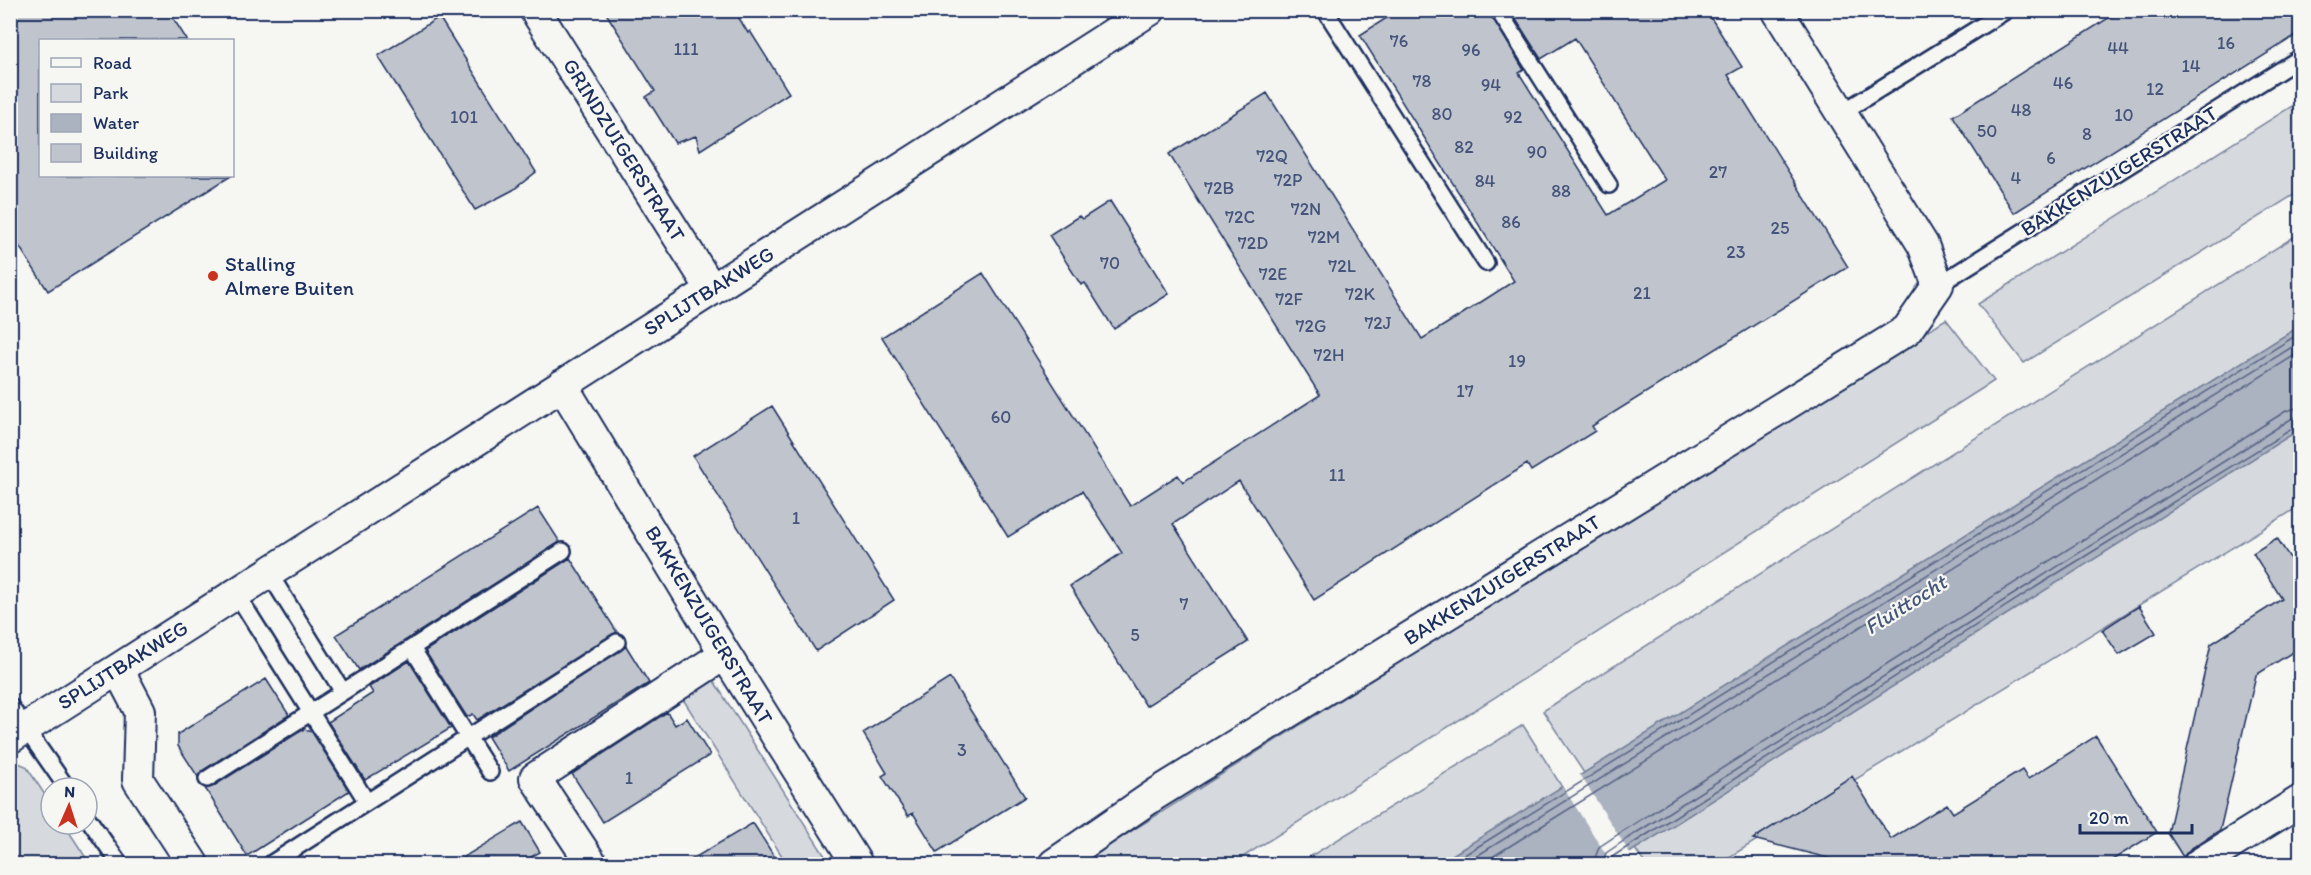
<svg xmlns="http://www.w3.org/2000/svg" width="2311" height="875" font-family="Itim,sans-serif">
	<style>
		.green { fill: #d6d9dd; stroke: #78849e; stroke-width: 1.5 }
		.water { fill: #abb2c0; stroke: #717e99; stroke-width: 1.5 }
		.pier { fill: #f6f6f2 }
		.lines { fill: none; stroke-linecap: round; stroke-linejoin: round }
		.shore { stroke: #556385; stroke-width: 1.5 }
		.building { fill: #c0c4cd; stroke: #1b2f5e; stroke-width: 1.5 }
		.lane-casing { stroke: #1b2f5e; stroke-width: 20 }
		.street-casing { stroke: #1b2f5e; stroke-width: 34 }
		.lane { stroke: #f6f6f2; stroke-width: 15 }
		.street { stroke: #f6f6f2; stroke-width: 30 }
		.poi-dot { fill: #c8321e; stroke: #f6f6f2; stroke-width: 2 }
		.labels { text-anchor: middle; stroke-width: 4.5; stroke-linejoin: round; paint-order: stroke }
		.number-label { font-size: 18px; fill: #44547a }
		.street-label { font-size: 21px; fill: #1b2f5e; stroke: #f6f6f2 }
		.poi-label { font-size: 21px; fill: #1b2f5e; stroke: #f6f6f2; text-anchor: start }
		.water-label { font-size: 22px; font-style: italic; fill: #46567b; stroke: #f6f6f2 }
	</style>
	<rect width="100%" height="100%" fill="#f6f6f2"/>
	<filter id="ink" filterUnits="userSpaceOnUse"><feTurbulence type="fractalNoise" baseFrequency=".0167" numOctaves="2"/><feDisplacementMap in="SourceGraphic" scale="12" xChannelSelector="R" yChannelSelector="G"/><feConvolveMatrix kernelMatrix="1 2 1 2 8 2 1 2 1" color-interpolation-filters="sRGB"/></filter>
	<g filter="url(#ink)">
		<path class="green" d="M2300,101v90l-276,172 -46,-59z
			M2300,233v93l-716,447 -41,-62z
			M1946,319l48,62 -762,483h-153z
			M2300,429v77l-582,358h-73l-10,-15z
			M712,678l118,186h-43l-106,-168z
			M1523,725l39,62 -124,77h-140z
			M11,760l15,6 25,38v20h13l26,40h-79z"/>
		<path class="water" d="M2300,326v103l-688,435h-174z"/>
		<path class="pier" d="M1579,773l52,82 -14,9h-5l-51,-80z"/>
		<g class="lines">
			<path class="shore" d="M1450,864l850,-531
				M1464,864l836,-522
				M1481,864l819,-512
				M1593,864l6,-17 24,-16 663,-420 14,-4
				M1602,864l4,-11 22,-15 663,-419 9,-3
				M1610,864l2,-7 20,-13 426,-271 242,-149"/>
		</g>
		<path class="building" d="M10,10h158l19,30h-147v136h191l-183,115 -38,-59z
			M604,10h130l14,23 2,-2 39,62 -89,57 -4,-14 -21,7 -29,-46 9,-6z
			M1399,10h89l36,60 -5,3 89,142 57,-35 -90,-142 -34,21 -31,-49h196l36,57 -14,8 120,192 -256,159 3,5 -64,40 -4,-7 -213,136 -75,-119 -66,43 75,118 -102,64 -76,-120 52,-33 -40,-62 -74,46 -126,-200 101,-64 147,233 48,-31 5,7 137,-87 -151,-241 98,-61 155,246 34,-21 58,-37 -154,-246z
			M2121,10h180v22l-287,181 -61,-97z
			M439,17l97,155 -23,18 -38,20 -97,-154z
			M1110,201l59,93 -55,35 -29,-46 -4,2 -32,-50 30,-19 3,3z
			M772,406l122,194 -78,51 -123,-195z
			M538,508l22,34 -201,128 -23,-35z
			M2277,538l24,37v72l-45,28 -36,155 -30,19 -7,8 -15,-24 43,-189 71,-45 -29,-46z
			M570,558l47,74 -140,88 -4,-6 -6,3 -42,-66z
			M2139,606l17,27 -37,22 -17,-25z
			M626,646l23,37 -140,88 -21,-34z
			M409,661l42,67 -86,52 -37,-58 45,-29 -4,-6z
			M950,678l75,119 -88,55 -24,-39 -5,3 -26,-40 5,-3 -24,-40z
			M266,679l23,36 -87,56 -4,6 -20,-31v-12z
			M667,712l8,13 12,-7 23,37 -107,67 -31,-48z
			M304,729l8,3 37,59 -102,65 -42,-68 7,-1z
			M2096,736l61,96 -51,32h-255l-98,-25 99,-63 39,63 56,-35 6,9 69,-43 6,9z
			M522,822l18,30 -21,12h-67z
			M753,823l26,41h-95z"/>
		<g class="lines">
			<defs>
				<path id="lane" d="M1325,10l161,253
					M1498,10l111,175
					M1841,113l166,-103
					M1938,285l362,-227
					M269,573l74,119
					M236,593l131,209
					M412,648l78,124
					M10,706l57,82
					M207,779l356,-228
					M87,817l33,47
					M272,863l345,-221"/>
				<path id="street" d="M535,10l177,280
					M562,385l163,269 132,210
					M118,669l22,42 -2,69 55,84
					M10,738l1140,-728
					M592,864l-57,-86 190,-124
					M1054,864l102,-70 751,-464 31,-45 -15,-40 -146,-235
					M2199,864l101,-63"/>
			</defs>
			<use href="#lane" class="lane-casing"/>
			<use href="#street" class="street-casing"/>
			<use href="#lane" class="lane"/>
			<use href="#street" class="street"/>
		</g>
	</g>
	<circle class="poi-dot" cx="213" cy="276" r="6"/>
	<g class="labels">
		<g class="number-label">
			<text x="1399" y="47">76</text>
			<text x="2226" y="49">16</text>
			<text x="2118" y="54">44</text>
			<text x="686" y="55">111</text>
			<text x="1471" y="56">96</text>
			<text x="2191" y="72">14</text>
			<text x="1422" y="87">78</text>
			<text x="2063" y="89">46</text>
			<text x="1491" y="91">94</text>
			<text x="2155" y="95">12</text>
			<text x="2021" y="116">48</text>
			<text x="1442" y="120">80</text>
			<text x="2124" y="121">10</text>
			<text x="464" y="123">101</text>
			<text x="1513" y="123">92</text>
			<text x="1987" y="137">50</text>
			<text x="2087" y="140">8</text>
			<text x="1464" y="153">82</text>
			<text x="1537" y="158">90</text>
			<text x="1272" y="162">72Q</text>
			<text x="2051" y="164">6</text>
			<text x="1718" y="178">27</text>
			<text x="2016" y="184">4</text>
			<text x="1288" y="186">72P</text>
			<text x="1485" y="187">84</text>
			<text x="1219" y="194">72B</text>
			<text x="1561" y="197">88</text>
			<text x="1306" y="215">72N</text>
			<text x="1240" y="223">72C</text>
			<text x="1511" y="228">86</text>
			<text x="1780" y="234">25</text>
			<text x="1324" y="243">72M</text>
			<text x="1253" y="249">72D</text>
			<text x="1736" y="258">23</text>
			<text x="1110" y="269">70</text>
			<text x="1342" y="272">72L</text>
			<text x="1273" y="280">72E</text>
			<text x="1642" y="299">21</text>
			<text x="1360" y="300">72K</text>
			<text x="1289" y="305">72F</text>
			<text x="1378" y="329">72J</text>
			<text x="1311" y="332">72G</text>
			<text x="1329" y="361">72H</text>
			<text x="1517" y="367">19</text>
			<text x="1465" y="397">17</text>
			<text x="1001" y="423">60</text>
			<text x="1337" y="481">11</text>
			<text x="796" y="524">1</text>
			<text x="1184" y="610">7</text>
			<text x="1135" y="641">5</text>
			<text x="962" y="756">3</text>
			<text x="629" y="784">1</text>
		</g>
		<g class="street-label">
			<text transform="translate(624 150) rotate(58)" y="7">GRINDZUIGERSTRAAT</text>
			<text transform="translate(2119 171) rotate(-32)" y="7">BAKKENZUIGERSTRAAT</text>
			<text transform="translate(709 291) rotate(-32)" y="7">SPLIJTBAKWEG</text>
			<text transform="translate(1502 580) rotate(-32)" y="7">BAKKENZUIGERSTRAAT</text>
			<text transform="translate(709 625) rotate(59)" y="7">BAKKENZUIGERSTRAAT</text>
			<text transform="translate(123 665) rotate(-32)" y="7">SPLIJTBAKWEG</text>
		</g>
		<g class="poi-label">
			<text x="225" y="271">Stalling<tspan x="225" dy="24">Almere Buiten</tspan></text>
		</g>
		<g class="water-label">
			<text transform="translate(1905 604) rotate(-32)" y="8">Fluittocht</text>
		</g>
	</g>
	<rect width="2311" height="875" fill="none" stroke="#f6f6f2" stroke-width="36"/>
	<rect x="18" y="18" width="2275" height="839" fill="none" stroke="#1b2f5e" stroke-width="2" filter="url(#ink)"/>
	<rect x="39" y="39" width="195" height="138" fill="#f6f6f2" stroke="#9ea6b7" stroke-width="1.5"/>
	<rect x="51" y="58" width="30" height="9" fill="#f6f6f2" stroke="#9ea6b7" stroke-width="1.5"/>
	<text x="93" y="69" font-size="18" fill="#1b2f5e">Road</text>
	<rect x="51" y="84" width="30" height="18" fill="#d6d9dd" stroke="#9ea6b7" stroke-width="1.5"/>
	<text x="93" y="99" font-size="18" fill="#1b2f5e">Park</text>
	<rect x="51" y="114" width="30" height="18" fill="#abb2c0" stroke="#9ea6b7" stroke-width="1.5"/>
	<text x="93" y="129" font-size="18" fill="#1b2f5e">Water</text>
	<rect x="51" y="144" width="30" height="18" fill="#c0c4cd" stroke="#9ea6b7" stroke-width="1.5"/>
	<text x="93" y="159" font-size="18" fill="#1b2f5e">Building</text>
	<g transform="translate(69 806) rotate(3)"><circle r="28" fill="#f6f6f2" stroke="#9ea6b7" stroke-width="1.5"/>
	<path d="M0-4.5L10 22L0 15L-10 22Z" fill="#c8321e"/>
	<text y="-9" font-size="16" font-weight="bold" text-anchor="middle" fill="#1b2f5e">N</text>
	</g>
	<path d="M2080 824v9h112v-9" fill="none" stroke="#1b2f5e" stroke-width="3"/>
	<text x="2089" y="824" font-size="18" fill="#1b2f5e" stroke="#f6f6f2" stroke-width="4.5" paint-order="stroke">20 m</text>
</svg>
